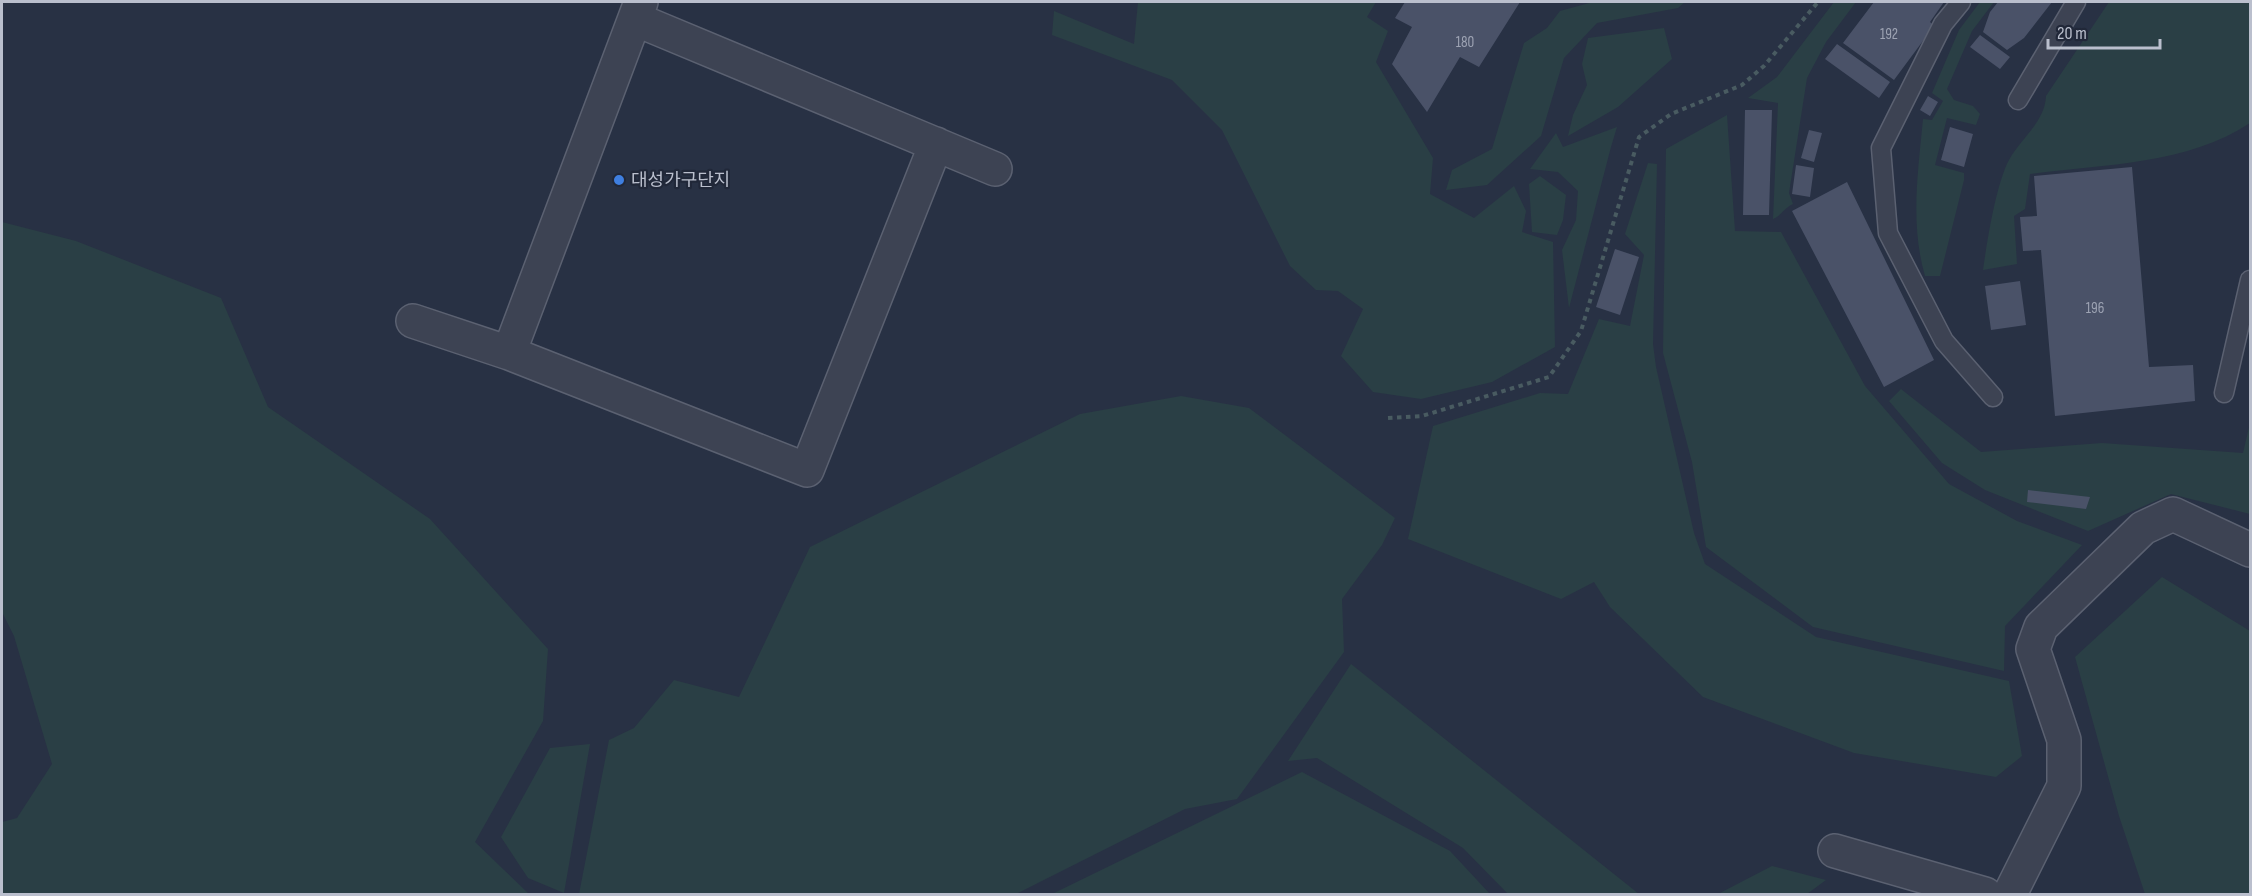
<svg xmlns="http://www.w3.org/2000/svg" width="2252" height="896" font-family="'Sofia Sans Condensed','Noto Sans KR',sans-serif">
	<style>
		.green { fill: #2a3f45 }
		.building { fill: #4a5268 }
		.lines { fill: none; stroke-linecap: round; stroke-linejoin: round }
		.service-casing { stroke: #5b6171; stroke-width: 21 }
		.minor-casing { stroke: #5b6171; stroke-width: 36 }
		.path { stroke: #495b61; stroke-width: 4; stroke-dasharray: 4.5 4.5; stroke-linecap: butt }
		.service { stroke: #3d4353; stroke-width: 18 }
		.minor { stroke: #3d4353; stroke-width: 33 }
		.shop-dot { fill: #3f7fe0; stroke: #212839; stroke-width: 2 }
		.labels { text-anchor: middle; stroke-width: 4.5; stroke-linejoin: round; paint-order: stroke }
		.number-label { font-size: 15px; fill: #9ea4b4 }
		.poi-label { font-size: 18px; fill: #babfcd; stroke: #212839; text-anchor: start }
	</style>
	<rect width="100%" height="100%" fill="#283144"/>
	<path class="green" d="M1138,2h238l-9,15 21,14 -12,31 57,96 -3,36 44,24 40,-32 12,25 -4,21 31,10 2,105 -63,35 -71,17 -48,-7 -32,-36 22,-47 -25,-18 -22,-1 -26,-24 -68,-136 -50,-50 -120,-45 2,-24 80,33z
		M1593,2h92l-7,6 -81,15 -33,35 -23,78 -54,49 -41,5 6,-20 40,-21 32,-106 23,-15 13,-17z
		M1834,2h22l-30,40 -19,36 -18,115 4,11c-9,4 -11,11 -20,15l5,-116 -30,-5 29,-21z
		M1980,2h14l-22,29 -25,58 7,11 19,6 7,8 -4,11 -29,-7 -12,47 29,8v7l-24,96h-15c-15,-52 -7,-104 -2,-157l9,1 11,-19 -11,-8 27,-63z
		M2109,2h141v121c-63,42 -146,41 -220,51l-5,35 -11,7 3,48 -34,6c4,-28 13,-86 26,-110 12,-22 36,-38 37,-64z
		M1664,28l8,31 -54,48 -50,29 5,-21 14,-30 -5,-21 6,-26z
		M1727,115l8,116 46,1 84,154 84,98 68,37 65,24 -77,81 -1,45 -191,-44 -107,-80 -14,-85 -29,-109 3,-204z
		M1617,127l-6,20 -42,161 -7,-58 14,-30 2,-29 -20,-19 -28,-3 26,-36 7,14z
		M1648,163l9,1 -4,180 3,23 38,166 11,31 111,73 193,44 13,75 -26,21 -142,-24 -151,-56 -93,-90 -16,-25 -33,17 -153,-60 25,-113 107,-33 28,1 31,-75 31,7 14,-71 -19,-21z
		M1540,176l26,19 -3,25 -6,15 -25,-3 -3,-48z
		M2,222l74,19 145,57 47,109 162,112 118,130 -5,72 -68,121 54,52h-527v-72l15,-4 35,-54 -38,-128 -12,-24z
		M1901,389l80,63 121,-9 141,10 7,-30v91l-79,-20 -83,37 -103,-41 -43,-27 -53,-62z
		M1181,396l68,12 146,110 -13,27 -40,54 2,53 -107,147 -52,10 -169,85h-437l30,-154 25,-12 40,-48 65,17 71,-150 270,-133z
		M2162,577l88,54v263h-105l-26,-78 -44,-159z
		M1351,664l288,230h-131l-45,-46 -146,-90 -29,3z
		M590,744l-26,149 -36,-15 -27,-41 49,-89z
		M1302,772l148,79 40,43h-438z
		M1772,866l54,14 -19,14h-89z"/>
	<path class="building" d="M1405,2h115l-41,65 -19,-10 -33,55 -35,-48 20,-37 -17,-9z
		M1874,2h70l-14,20 4,4 -40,54 -51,-37z
		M1998,2h54l-28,36 -17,12 -24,-18 7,-20z
		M1980,35l30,22 -10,12 -30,-22z
		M1837,44l53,38 -11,16 -54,-39z
		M1928,96l10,6 -8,14 -10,-6z
		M1745,110h27l-3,105h-26z
		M1950,127l23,7 -9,33 -23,-7z
		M1809,130l13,3 -8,29 -13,-4z
		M1796,165l18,3 -4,29 -18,-3z
		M2132,167l17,200 44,-2 2,36 -140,15 -14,-166 -18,1 -3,-34 17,-1 -3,-40z
		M1847,182l87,178 -50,27 -92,-176z
		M1615,249l24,8 -19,58 -24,-8z
		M2020,281l6,44 -35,5 -6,-44z
		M2028,490l62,7 -4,12 -59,-7z"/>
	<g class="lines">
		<defs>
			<path id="service" d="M1961,2l-18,22 -62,124 7,85 56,108 49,56
				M2018,100l58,-98
				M2224,393l26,-113"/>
			<path id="minor" d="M635,19l360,150
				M413,321l96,32 298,117 129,-326
				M509,353l132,-351
				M1835,851l150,43
				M2010,894l54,-108v-46l-31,-91 8,-22 102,-99 30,-14 77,36"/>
		</defs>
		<use href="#service" class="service-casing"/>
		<use href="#minor" class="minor-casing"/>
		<path class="path" d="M1388,418l34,-2 127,-39 32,-46 58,-194 32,-23 71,-29 22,-19 54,-64"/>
		<use href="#service" class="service"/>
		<use href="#minor" class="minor"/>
	</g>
	<circle class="shop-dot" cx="619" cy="180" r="6"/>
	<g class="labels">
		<g class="number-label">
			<text x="1889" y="39">192</text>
			<text x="1465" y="47">180</text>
			<text x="2095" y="313">196</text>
		</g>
		<g class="poi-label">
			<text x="631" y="186">대성가구단지</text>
		</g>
	</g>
	<rect width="2252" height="896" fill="none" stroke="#babfcd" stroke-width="6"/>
	<path d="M2048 39v9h112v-9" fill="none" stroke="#babfcd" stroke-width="3"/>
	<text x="2057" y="39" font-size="18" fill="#babfcd" stroke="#212839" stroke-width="4.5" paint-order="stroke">20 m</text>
</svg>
